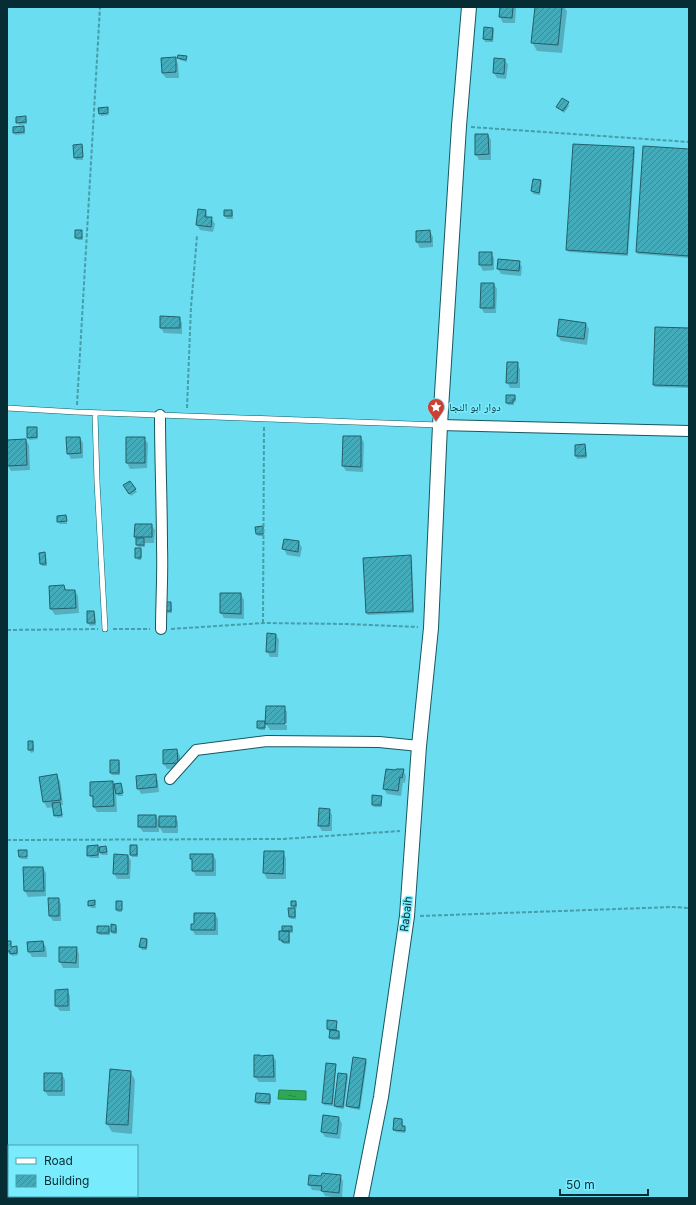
<svg xmlns="http://www.w3.org/2000/svg" width="696" height="1205" font-family="Inter,'Noto Naskh Arabic',sans-serif">
	<style>
		.water { fill: url(#water-ripples); stroke: #23834a }
		.shadow { fill: #0003 }
		.building { fill: url(#building-hatch); stroke: #22606a }
		.lines { fill: none; stroke-linecap: round; stroke-linejoin: round }
		.lane-casing { stroke: #165760; stroke-width: 6 }
		.street-casing { stroke: #165760; stroke-width: 12 }
		.secondary-casing { stroke: #165760; stroke-width: 16 }
		.path { stroke: #469eac; stroke-width: 2; stroke-dasharray: 4 2; stroke-linecap: butt }
		.lane { stroke: #fff; stroke-width: 5 }
		.street { stroke: #fff; stroke-width: 10 }
		.secondary { stroke: #fff; stroke-width: 14 }
		.labels { text-anchor: middle; stroke-width: 3; stroke-linejoin: round; paint-order: stroke }
		.poi-label { font-size: 11px; fill: #062d33; stroke: #78ebfd; text-anchor: start }
		.street-label { font-size: 11px; fill: #062d33; stroke: #78ebfd }
	</style>
	<defs>
		<pattern id="water-ripples" width="26" height="14" patternUnits="userSpaceOnUse"><rect width="26" height="14" fill="#2fa854"/><path d="M2 4q2-2 4 0t4 0M15 11q2-2 4 0t4 0" fill="none" stroke="#268946"/></pattern>
		<pattern id="building-hatch" width="6" height="6" patternUnits="userSpaceOnUse"><rect width="6" height="6" fill="#44abbb"/><path d="M-1 1l2-2M0 6l6-6M5 7l2-2" fill="none" stroke="#378c99"/></pattern>
	</defs>
	<rect width="100%" height="100%" fill="#6addf0"/>
	<path class="water" d="M279,1090l27,1v9l-28,-1z"/>
	<path class="shadow" d="M501,7h15l-1,16h-12l-3,-6z
		M536,7h28l3,4 -5,42 -25,-2 -5,-9z
		M485,28h8l1,3 -1,11h-8l-1,-3z
		M186,57l1,5 -7,-2 -2,-2z
		M175,58l3,6 1,14h-13l-4,-5z
		M505,60l3,5 -2,14 -9,-1 -3,-5z
		M568,103l1,3 -5,7 -5,-4 -1,-2z
		M107,109l2,6 -8,1 -1,-3z
		M25,117l2,3v4l-8,1 -2,-3z
		M24,127l1,3v4l-10,1 -1,-3z
		M488,135l3,5v20h-12l-3,-6z
		M82,145l1,3v12h-7l-1,-2z
		M633,148l2,3 -7,105 -59,-4 -2,-2z
		M689,150v108l-51,-4 -1,-2z
		M540,181l2,2 -2,12 -7,-1 -1,-3z
		M206,211l2,7h3l4,6 -2,8 -13,-2 -3,-5z
		M225,211h7l1,2v6h-6l-2,-3z
		M76,231h5l1,2 1,7h-5l-2,-2z
		M430,231l3,6v10l-13,1 -3,-6v-10z
		M480,253h11l3,5v12l-11,1 -3,-6z
		M519,262l3,5 -1,9 -20,-2 -3,-5z
		M494,284l3,5 -1,24h-12l-3,-6z
		M179,318l3,5v11l-18,-1 -3,-5z
		M586,324l3,5 -2,16 -26,-4 -3,-5z
		M689,329v59l-34,-1 -1,-2z
		M517,363l3,6v19h-10l-3,-6z
		M515,396l1,6h-2v3h-6l-1,-2z
		M36,428l1,2 1,9 -8,1 -2,-2z
		M361,437l3,6 -1,29 -17,-1 -3,-5z
		M80,438l3,5v15l-12,1 -3,-6z
		M127,438h17l4,6 -1,24 -17,1 -3,-6z
		M26,440l3,5 1,25 -19,1 -3,-6 -1,-24z
		M576,445h9l1,2 1,11 -10,1 -1,-3z
		M130,482l7,10 -6,4 -5,-8z
		M66,517l1,2v5h-7l-2,-2z
		M136,525h15l4,5 -1,13h-9v4h-7l-3,-10z
		M263,527l1,3v6h-6l-1,-2z
		M299,542l3,6 -2,9 -13,-2 -3,-6z
		M140,549l2,3 -1,8h-3l-2,-3z
		M45,553l1,3 1,10h-5l-1,-2z
		M410,557l2,2 2,54 -46,2 -1,-2 -3,-54z
		M64,586l3,5h8l3,5 1,17 -24,2 -4,-6 -1,-22z
		M241,594l3,6v19l-20,-1 -3,-5z
		M171,603l1,3v7h-5l-1,-2z
		M88,612h6l1,2 1,11 -6,1 -2,-3z
		M276,635l3,5 -1,17h-8l-3,-6z
		M267,707h17l3,5v11h-19v2h19v5h-17l-4,-6z
		M264,722l1,2v6h-6l-1,-3z
		M29,742h4l1,3v7l-3,1 -2,-3z
		M177,750l3,6 1,12 -14,1 -3,-5z
		M111,761h8l1,2v12h-8l-1,-2z
		M403,770l3,6 -1,7 -2,-1 -2,14 -14,-2 -3,-5 13,-18z
		M56,775l4,6 3,24h-2l2,12 -6,1 -3,-11 -7,1 -3,-6 -4,-24z
		M155,775l3,6 1,11 -18,2 -3,-6z
		M113,782l1,3 6,-1 3,12h-5l-2,-4 1,20h-20l-3,-5v-6l-3,-5z
		M381,796l1,3v8h-8l-1,-3z
		M329,810l3,5v16h-10l-3,-5z
		M156,816l4,7 15,-6 3,5v11h-15l-4,-7v6h-16l-4,-6z
		M98,846v2l8,-1 2,8h-6l-3,-5v8h-9l-2,-3z
		M137,846l1,3v8h-6l-1,-2z
		M265,852h18l3,6v21h-19l-3,-6z
		M213,855l3,5v16h-20l-3,-5v-8l-2,-5z
		M128,856l3,5 -1,18h-13l-3,-6z
		M20,858h8v1h-7z
		M24,868h19l3,5v23l-18,1 -3,-6z
		M58,899l3,5v17h-8l-3,-5z
		M94,901l2,7h-5l-2,-6z
		M121,902l1,3v7h-4l-1,-2z
		M295,902l2,2v4h-3l2,3v8h-5l-1,-3 4,-7 -2,-3z
		M215,914l3,5v16h-23l-3,-6 3,-4z
		M115,926l2,2v6h-4l-1,-2z
		M109,927l1,2v6h-10l-2,-2z
		M292,927l1,6h-3v11h-6l-4,-5z
		M142,939l5,1 1,2 -1,8h-5l-2,-3z
		M7,942h3l1,6 6,-1 1,3v5l-6,1 -1,-3h-4z
		M43,942l3,5 1,10h-15l-3,-5 -1,-9z
		M60,948h16l3,6v14h-16l-3,-6z
		M67,990l3,6v15h-10l-4,-5z
		M328,1021l8,1 1,2v8h2l1,2v6h-8l-2,-2 1,-6h-2l-1,-3z
		M273,1056l3,5v21h-17l-4,-5 5,-20z
		M365,1060l2,2 -7,48 -11,-2 -2,-2z
		M335,1065l1,2 -3,39 -9,-1 -1,-2z
		M130,1071l5,9 -3,54 -20,-2 -5,-8z
		M62,1074l3,6v16h-17l-3,-5z
		M347,1075l1,2 -4,32 -8,-1 -1,-2z
		M270,1095l1,3 -1,7 -13,-1 -1,-2z
		M339,1118l3,6 -2,15 -15,-2 -3,-5z
		M402,1120l1,2v5l3,3 -1,3 -9,-1 -2,-2z
		M340,1176l3,5 -1,17 -17,-2 -3,-5 -10,-1 -3,-6z
		M116,1196h15v2h-9z"/>
	<path class="building" d="M500,7h13l-1,11 -13,-1z
		M535,7h27l-4,38 -27,-2z
		M484,27l9,1 -1,12 -9,-1z
		M178,55l9,1 -1,4 -9,-2z
		M176,57v15l-14,1 -1,-15z
		M494,58l11,1 -1,15 -11,-1z
		M562,98l7,4 -6,9 -7,-4z
		M108,107v6l-9,1 -1,-6z
		M26,116v6l-10,1v-6z
		M24,126v6l-11,1v-6z
		M475,134h13l1,20 -14,1z
		M82,144l1,13 -9,1 -1,-13z
		M573,144l61,3 -7,107 -61,-4z
		M643,146l46,3v107l-53,-4z
		M533,179l8,1 -2,13 -8,-2z
		M198,209l8,1 -1,7h7l-1,10 -15,-2z
		M224,210h8v6h-8z
		M75,230h7v8h-7z
		M430,230l1,12h-15v-11z
		M479,252h13v13h-13z
		M498,259l22,2 -1,10 -22,-2z
		M481,283h13v25h-14z
		M160,316l20,1v11h-20z
		M559,319l27,4 -2,16 -27,-3z
		M655,327l34,1v58l-36,-1z
		M507,362h11l-1,21h-11z
		M506,395h9v5h-2v3h-7z
		M27,427h10v10l-10,1z
		M343,436h18v31l-19,-1z
		M66,437h14l1,16 -14,1z
		M126,437h19v26h-19z
		M26,439l1,26 -20,1v-26z
		M585,444l1,12h-11v-11z
		M130,481l6,8 -7,5 -6,-9z
		M66,515l1,6 -10,1v-6z
		M135,524h17v13h-18z
		M263,526v8h-7l-1,-7z
		M136,538h8v7h-8z
		M284,539l15,2 -1,11 -16,-3z
		M135,548h6v10h-6z
		M45,552l1,12h-6l-1,-11z
		M411,555l2,56 -47,2 -3,-55z
		M64,585l1,5h10l1,18 -26,1 -1,-23z
		M220,593h21v21l-21,-1z
		M165,602h6v9h-6z
		M87,611h7l1,12h-8z
		M267,633l9,1 -1,18h-9z
		M266,706h19v18h-20z
		M257,721h8v7h-8z
		M28,741h5v9h-5z
		M177,749l1,14 -15,1v-14z
		M110,760h9v13h-9z
		M386,769l10,1v-1h8l-2,9 -2,-1 -2,14 -15,-2z
		M57,774l4,26 -18,2 -4,-25z
		M156,774l1,13 -20,2 -1,-13z
		M113,781l1,25 -21,1v-11h-3v-14z
		M121,783l2,10 -7,1 -2,-10z
		M372,795l10,1 -1,9h-9z
		M60,802l2,13 -8,1 -2,-13z
		M319,808l11,1 -1,17h-11z
		M138,815h18v12h-18z
		M159,816h17v11h-17z
		M98,845v10l-11,1v-10z
		M130,845h7v10h-7z
		M106,846l1,6 -7,1 -1,-6z
		M18,850h9v7h-8z
		M264,851h20l-1,23 -20,-1z
		M114,854l14,1v19h-15z
		M190,854h23v17h-21v-12h-2z
		M23,867h20l1,24h-20z
		M48,898h11v18h-10z
		M95,900v5l-7,1v-5z
		M116,901h6v9h-6z
		M291,901h5v5h-5z
		M288,908h7v9h-6z
		M194,913h21v17h-24v-6h3z
		M111,924l5,1v7h-5z
		M97,926h12v7h-12z
		M282,926h10v5h-10z
		M279,931h10v11h-7v-2h-3z
		M141,938l6,1 -1,9 -7,-1z
		M7,941h4v6l6,-1v7l-7,1v-3h-3z
		M43,941l1,10 -16,1 -1,-10z
		M59,947h18l-1,16 -17,-1z
		M68,989v17h-13v-16z
		M327,1020l10,1 -1,9 -9,-1z
		M330,1030l9,1v7h-10z
		M254,1055h6v1l13,-1 1,22h-20z
		M353,1057l13,2 -7,49 -13,-2z
		M326,1063l10,1 -4,40 -10,-1z
		M110,1069l21,2 -3,54 -22,-1z
		M44,1073h18v18h-18z
		M338,1073l9,1 -4,33 -9,-1z
		M256,1093l14,1v9l-15,-1z
		M323,1115l16,2 -2,17 -16,-2z
		M394,1118l8,1v7h3v5l-12,-1z
		M322,1173l19,2 -2,18 -18,-2 1,-5 -14,-1 1,-10 12,1z"/>
	<g class="lines">
		<defs>
			<path id="lane" d="M7,408l69,4 363,13
				M95,413l2,69 8,147"/>
			<path id="street" d="M160,415c0,44 2,88 2,132 1,27 -1,55 -1,82
				M440,425l249,6
				M170,779l26,-29 71,-9 112,1 40,4"/>
			<path id="secondary" d="M361,1198l20,-101 26,-181 12,-170 12,-118 9,-203 19,-299 10,-119"/>
		</defs>
		<use href="#lane" class="lane-casing"/>
		<use href="#street" class="street-casing"/>
		<use href="#secondary" class="secondary-casing"/>
		<path class="path" d="M471,127l218,15
			M77,405l23,-398
			M187,408l4,-101 6,-71
			M263,623l1,-197
			M113,629h37
			M171,629l92,-6 84,1 71,3
			M7,630l91,-1
			M7,840l276,-1 117,-8
			M420,916l253,-9 16,1"/>
		<use href="#lane" class="lane"/>
		<use href="#street" class="street"/>
		<use href="#secondary" class="secondary"/>
	</g>
	<defs>
		<symbol id="sight-pin" viewBox="-11 -11 22 30"><path d="M0 17L-7.5 6A9.5 9.5 0 1 1 7.5 6Z" fill="#cd4032" stroke="#78ebfd"/><path d="M0-6L1.8-2.2L6-1.7L2.9 1.2L3.7 5.4L0 3.3L-3.7 5.4L-2.9 1.2L-6-1.7L-1.8-2.2Z" fill="#fff"/></symbol>
	</defs>
	<g fill-rule="evenodd">
		<use href="#sight-pin" x="426" y="397" width="20" height="27"/>
	</g>
	<g class="labels">
		<g class="poi-label">
			<text x="449" y="411">دوار ابو النجا</text>
		</g>
		<g class="street-label">
			<text transform="translate(406 914) rotate(-83)" y="4">Rabaih</text>
		</g>
	</g>
	<rect width="696" height="1205" fill="none" stroke="#062d33" stroke-width="16"/>
	<rect x="8" y="1145" width="130" height="52" fill="#78ebfd" stroke="#4a9fac"/>
	<rect x="16" y="1158" width="20" height="6" fill="#ffffff" stroke="#4a9fac"/>
	<text x="44" y="1165" font-size="12" fill="#062d33">Road</text>
	<rect x="16" y="1175" width="20" height="12" fill="url(#building-hatch)" stroke="#4a9fac"/>
	<text x="44" y="1185" font-size="12" fill="#062d33">Building</text>
	<path d="M560 1189v6h88v-6" fill="none" stroke="#062d33" stroke-width="2"/>
	<text x="566" y="1189" font-size="12" fill="#062d33" stroke="#78ebfd" stroke-width="3" paint-order="stroke">50 m</text>
</svg>
